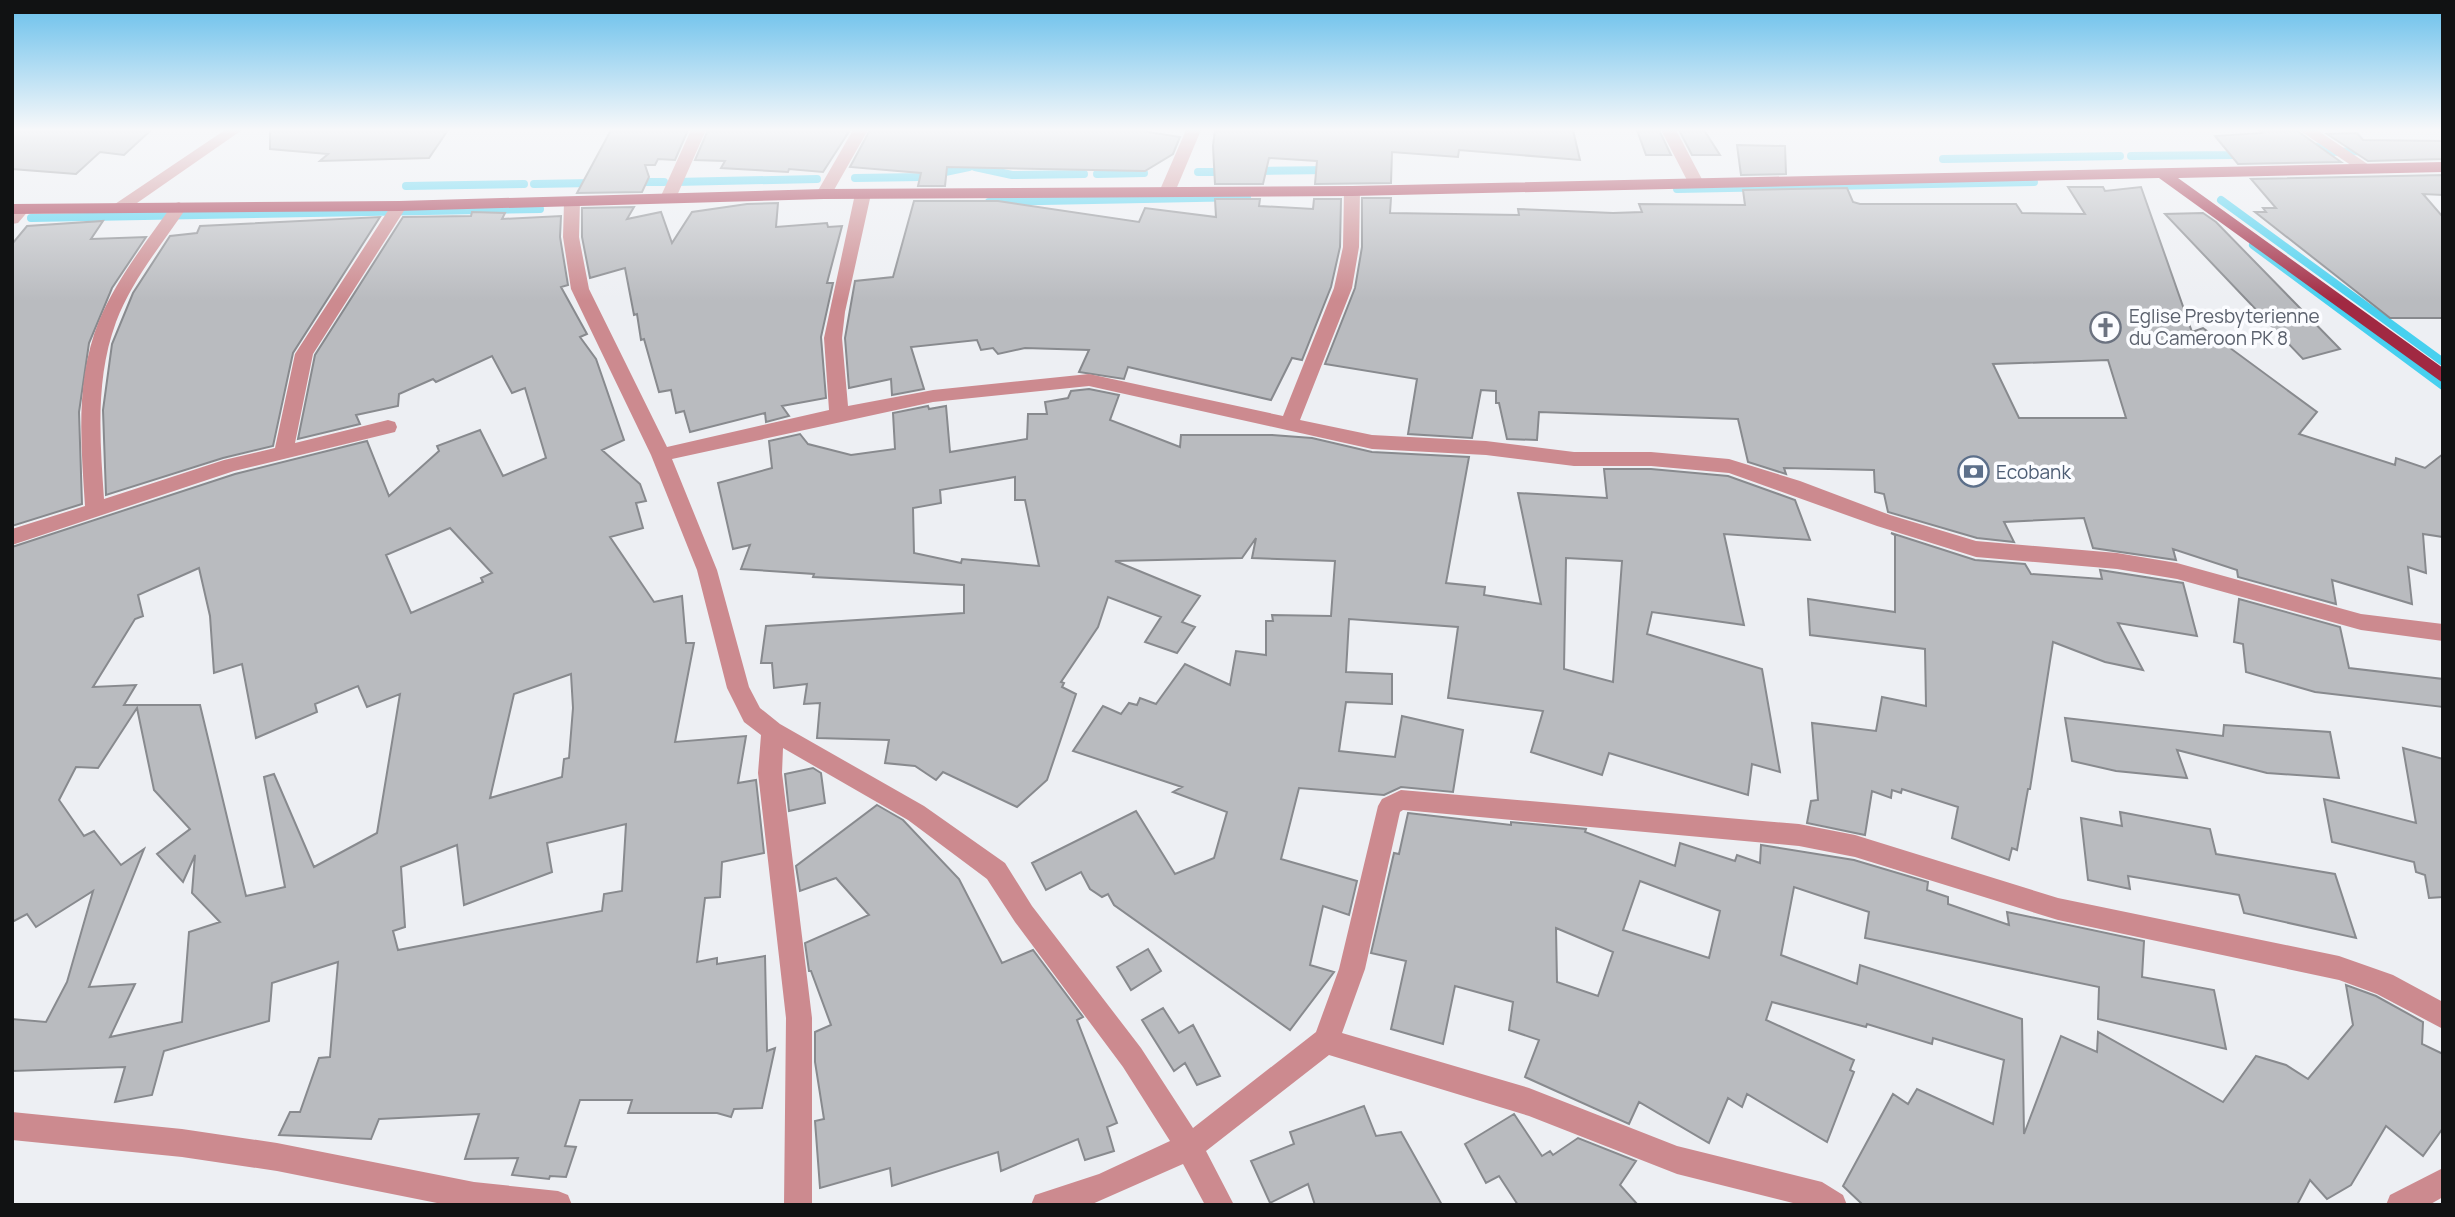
<svg xmlns="http://www.w3.org/2000/svg" width="2455" height="1217" font-family="Manrope,sans-serif">
	<style>
		.lines { fill: none; stroke-linecap: round; stroke-linejoin: round }
		.stream { stroke: #47d0ef; stroke-width: 8 }
		.building { fill: #b9bbbf; stroke: #888a8e; stroke-width: 2; fill-rule: evenodd }
		.minor { fill: #cc8a8f; fill-rule: evenodd }
		.major { fill: #a12942; fill-rule: evenodd }
		.labels { text-anchor: middle; stroke-width: 7; stroke-linejoin: round; paint-order: stroke }
		.worship-label { font-size: 19px; fill: #5b616d; stroke: #fbfcff; text-anchor: start }
		.service-label { font-size: 19px; fill: #4e5e75; stroke: #fbfcff; text-anchor: start }
	</style>
	<rect width="100%" height="100%" fill="#edeff3"/>
	<g class="lines">
		<path class="stream" d="M2317,147l13,5 35,-1
			M2131,156l101,-1 10,-3
			M1943,159l177,-3
			M975,167l37,8 72,-1
			M1255,171l73,-1
			M1198,172h28
			M1097,174l47,-1
			M855,178l66,-1 48,-10
			M636,182h28
			M675,182l142,-3
			M534,184l59,-1
			M406,186l118,-2
			M1677,189l357,-7
			M2221,200l222,162
			M989,202l258,-5
			M31,218l509,-9
			M2253,245l190,141"/>
	</g>
	<path class="building" d="M12,130h139l-27,25 -24,-3 -24,22 -64,-5z
		M270,130h178l-19,28 -109,3 8,-7 -58,-5z
		M611,130h77l-13,30 -17,-1 -3,6h-10l4,12 -7,15 -65,1z
		M708,130h142l-27,42 -34,-3 -1,3 -67,-4 4,-7 -30,-1z
		M870,130h266l44,7 -7,17 -28,17 -198,-4 -2,19h-27l3,-13 -71,-6z
		M1215,130h358l7,30 -121,-10 -1,7 -66,-5 -1,31 -76,1 2,-23 -48,-3 -6,26h-48l-2,-38z
		M1637,130h22l12,25h-25z
		M1679,130h25l16,25h-28z
		M2259,130h37l45,32 -103,2 -23,-28 47,-3z
		M2357,133l6,7 80,1v18l-75,2 -41,-27z
		M1737,145l48,1 1,28 -45,1z
		M2443,175v20l-20,-1 20,23v101h-53l-135,-106h11l-3,-4h13l-25,-29z
		M2068,187h35l2,4 36,-4 51,145 11,-4 114,84 -18,22 96,31 1,-7 29,10 18,-14v83l-20,-3 3,39 -18,-6 4,37 -80,-24 4,24 -98,-27 -1,-7 -64,-21 3,11 -83,-12 -9,-30 -80,4 10,20 -37,-4 -89,-26 -4,-18 -9,-2 -1,-22 -90,-2 2,6 -38,-12 -10,-43 -199,-7 -2,28 -30,-1 -8,-36h-3v-12l-15,-1 -9,48 -64,-4 9,-55 -92,-15 30,-76 7,-41v-49h29l-1,15 129,2 -1,-6 95,4 29,-1 -3,-8 106,1 -2,-15 104,-2 6,14 7,2h156l6,9 63,1zM2108,360l18,58h-107l-26,-54z
		M1215,199h45l-1,7 54,3 1,-10h27l-1,48 -9,40 -29,73 -10,-2 -21,42 -143,-33 -4,12 -45,-7 10,-22 -64,-2 -27,6 -5,-6 -12,2 -4,-10 -66,7 13,42 -32,6 -1,-16 -42,9 -4,-50 10,-57 38,-4 21,-76h84l141,21 6,-14 71,9z
		M778,203l-2,24 51,-4 1,4 14,-1 -15,57h6l-12,54 5,61 -44,8 7,10 -23,6 -1,-9 -75,19 -6,-21 -8,2 -5,-23 -12,2 -15,-53 -3,1 -4,-26 -3,1 -9,-47 -35,10 -8,-41v-29l52,-1 -7,12 34,-7 11,31 20,-31 55,-8z
		M472,212l33,1 -3,6 59,-3 -1,21 8,48 -7,2 26,47 -7,3 16,22 28,81 -22,10 38,34 6,17 -10,2 7,25 -33,9 44,65 28,-6 4,47h8l-19,99 71,-6 -8,47 18,-3 8,73 -42,9 -2,35 -15,1 -8,64 20,-4v6l48,-8 2,95 8,-3 -13,60 -28,1 -3,8 -14,-4h-89l4,-13h-52l-15,46 11,1 -10,30 -16,-1 -1,3 -37,-4 6,-17 -53,1 14,-45 -100,5 -8,20 -92,-4 11,-23h10l19,-54 11,-1 8,-95 -66,21 -3,38 -105,30 -12,44 -37,7 10,-35 -113,4v-52l34,3 21,-40 26,-91 -57,36 -9,-13 -15,8v-375l223,-73 132,-33 22,55 50,-45 -2,-5 43,-16 23,46 43,-18 -21,-70 -13,5 -20,-37 -56,26 -3,-3 -34,15 -1,12 -42,9 4,9 -62,15 17,-84 88,-138 68,-1zM450,528l42,45 -11,5 2,4 -72,31 -25,-58zM199,568l11,48 4,57 28,-9 14,74 61,-26 -2,-8 43,-18 9,21 33,-13 -23,139 -63,34 -40,-93 -10,3 21,110 -39,9 -46,-191h-76l12,-20 -43,2 42,-68 8,-3 -5,-21zM571,674l2,34 -4,50 -5,1 -2,18 -72,21 24,-104zM137,708l17,82 36,39 -33,25 26,28 12,-27 -3,38 28,29 -31,10 -7,90 -72,15 25,-53 -46,3 55,-138 -23,16 -27,-34 -10,5 -25,-36 17,-33 22,1zM626,824l-4,67 -18,3 -2,17 -204,39 -5,-19 12,-4 -4,-60 56,-22 7,60 88,-33 -5,-29z
		M2203,213l13,9 124,127 -37,10 -138,-145z
		M380,217l-87,136 -20,93 -50,12 -117,37 -3,-85 9,-66 21,-51 37,-57 27,-3 3,-7z
		M103,221l-12,18 55,-2 -34,51 -23,55 -10,69 3,92 -70,22v-282l15,-18z
		M1089,389l30,6 -9,25 70,27 1,-12h91l40,3 60,14 97,5 -23,126 39,4 -1,8 57,9 -23,-111 89,5 -3,-29h47l77,7 67,24 15,40 -86,-6 20,91 -92,-13 -5,22 115,35 18,103 -28,-8 -4,31 -139,-42 -7,22 -71,-23 12,-41 -95,-13 10,-71 -109,-8 -3,53 46,2v30l-46,-2 -7,49 56,6 7,-41 61,14 -10,62 -52,-5 -17,8 -85,-7 -18,71 76,22 -8,34 -26,-9 -13,59 24,7 -44,58 -176,-125 -6,-11 -6,3 -12,-8 -9,-17 -35,18 -14,-27 104,-52 39,63 39,-16 13,-46 -54,-20 9,-5 -109,-36 30,-45 18,8 8,-11 8,2 3,-7 16,6 29,-40 45,21 6,-34 30,4v-34h7l-1,-6 59,1 4,-55 -83,-3 4,-20 -14,20 -127,3 85,35 -18,26 13,5 -18,26 -32,-11 16,-25 -53,-20 -10,30 -37,55 3,1 -2,4 14,7 -29,86 -30,27 -74,-35 -7,8 -21,-14 -30,-3 4,-23 -72,-2 3,-35 -16,1 3,-20 -33,4 -2,-25h-11l5,-37 198,-13v-28l-151,-8 1,-3 -73,-5 9,-24 -17,4 -15,-66 54,-15 -3,-27 31,-7 8,10 43,11 44,-6 -2,-36 35,-7 1,3 17,-3 4,46 77,-13 1,-25h19l-2,-12 23,-4 3,-7zM1015,477v23h10l14,66 -77,-7 -1,4 -47,-10 -1,-45 28,-5 -1,-13zM1566,558l56,3 -9,121 -49,-13z
		M1891,533l84,27 50,4 6,10 71,5 -2,-9 83,13 14,53 -79,-13 25,47 -38,-8 -52,-20 -23,147h-2l-11,61 -5,-2 -3,12 -57,-22 6,-31 -56,-18 -1,4 -9,-3 -1,8 -19,-7 -7,44 -58,-12 4,-22 7,-1 -6,-77 64,8 6,-34 44,9 -1,-57 -115,-14 -2,-36 87,13v-77z
		M2239,599l101,28 9,41 94,11v28l-128,-15 -69,-20 -3,-28 -9,-2z
		M2065,718l158,18 1,-11 106,7 9,46 -72,-5 -90,-23 10,28 -71,-7 -44,-10z
		M2403,748l40,11v138l-14,1 -4,-23 -9,-3 -2,-10 -82,-20 -8,-43 92,24z
		M813,768l8,5 4,30 -36,8 -4,-37z
		M877,805l26,15 56,59 43,84 31,-13 50,67 -6,3 40,103 -10,4 7,24 -29,9 -7,-21 -77,32 -3,-19 -106,34 -2,-18 -70,20 -5,-67 9,-2 -9,-57v-30l16,-7 -20,-54h-2l-4,-28 64,-28 -33,-37 -36,13 -4,-25z
		M2120,812l90,17 6,25 119,20 21,64 -112,-25 -5,-18 -111,-19 2,13 -42,-9 -7,-62 41,8z
		M1408,813l103,12v-3l75,7 -1,3 90,34 5,-23 55,18 2,-6 23,8 1,-18 93,15 74,22 -1,8 21,7v7l61,21 -2,-13 137,29 -2,36 72,13 12,59 -128,-30 1,-32 -234,-49 4,-26 -75,-25 -13,68 76,29 3,-19 162,54 2,115 37,-98 36,16 1,-20 125,70 33,-46 30,9 22,14 45,-54 -7,-40 30,11 47,26 -1,22 21,10v74l-20,28 -37,-30 -35,59 -24,14 -17,-19 -13,25h-434l-20,-19 50,-92 15,10 9,-15 76,35 11,-64 -71,-22 -1,6 -65,-20 -1,3 -94,-25 -6,18 88,40 -4,10 4,2 -27,70 -80,-48 -5,13 -14,-9 -19,45 -70,-41 -10,22 -104,-47 14,-37 -30,-10 4,-28 -58,-16 -12,58 -52,-15 15,-68 -35,-8 23,-100 5,1zM1640,881l80,30 -11,47 -86,-28zM1556,928l57,24 -15,44 -41,-14z
		M1148,949l13,22 -30,19 -14,-23z
		M1163,1008l16,25 14,-8 27,51 -23,9 -12,-22 -11,8 -32,-51z
		M1364,1106l12,30 25,-4 41,73h-127l-7,-21 -38,19 -19,-42 43,-17 -4,-12z
		M1514,1114l28,42 8,-5 3,4 25,-17 58,23 -16,24 18,20h-120l-19,-29 -13,7 -21,-39z"/>
	<g class="lines">
		<path class="minor" d="M225,130h17l-115,80h-12v-6z
			M691,130h15l-30,68 -2,3h-12l-2,-3z
			M853,130h15l-38,67h-12l-2,-3z
			M1186,130h15l-26,62 -2,3h-12l-2,-3z
			M1661,130h15l28,53 -2,3h-12z
			M2299,130h18l55,37 -8,5 -6,-2z
			M1352,186l8,5 -1,56 -7,41 -52,132 72,15 114,6 88,11h77l78,7 71,22 90,34 86,26 141,12 60,10 184,51 82,10v17l-82,-11 -184,-51 -60,-10 -141,-12 -99,-31 -148,-53 -78,-7h-77l-88,-11 -114,-6 -283,-63 -156,16 -261,57 45,111 32,117 11,21 20,16 144,82 81,57 27,43 109,142 52,80 123,-96 23,-63 39,-163 4,-7 19,-9 398,34 56,11 203,63 281,58 54,19 50,27v27l-66,-35 -38,-14 -281,-60 -203,-63 -56,-11 -396,-36 -3,2 -35,157 -23,64 187,55 148,58 145,36 21,13 4,10h-46l-124,-31 -148,-58 -200,-61 -123,96 28,54h-29l-22,-41 -93,41h-59l4,-10 64,-21 71,-33 -47,-74 -108,-145 -28,-43 -79,-59 -125,-72 -1,25 30,245v187h-28l2,-187 -28,-245 3,-38 -17,-13 -17,-34 -30,-118 -46,-115 -80,-166 -8,-52 1,-35 8,-5 8,5 -1,35 10,52 78,158 162,-37 -5,-72 31,-144 8,-5 8,5 -26,118 -3,26 6,68 85,-16 156,-16 194,42 51,-128 9,-41 1,-56z
			M399,201l8,5 -94,148 -18,89 93,-23 7,2 2,5 -2,5 -161,39 -222,74v-16l73,-23c-4,-62 -10,-126 14,-185 18,-43 48,-80 74,-117l6,-2 8,5c-25,37 -55,73 -71,115 -21,57 -16,118 -12,177l120,-39 51,-12 20,-94 96,-148z
			M22,204l8,5 -12,14 -6,1v-14z
			M12,1112l170,17 95,14 197,39 84,9 10,4 4,10h-125l-170,-34 -95,-14 -170,-17z
			M2443,1168v29l-14,8h-43l4,-10z"/>
		<path class="major" d="M2443,162v10l-265,6 265,190v15l-284,-205 -807,18 -528,3 -425,12 -387,3v-10l387,-3 425,-12 528,-3z"/>
	</g>
	<linearGradient id="sky" x2="0" y2="1"><stop stop-color="#67bfeb"/><stop offset="0.43" stop-color="#f7f8fa"/><stop offset="1" stop-color="#f7f8fa" stop-opacity="0"/></linearGradient>
	<rect width="2455" height="301" fill="url(#sky)"/>
	<defs>
		<symbol id="church-ring" viewBox="-11 -11 22 22"><circle r="9.5" fill="#fbfcff" stroke="#6b7280" stroke-width="1.5"/><path d="M-1.2-6h2.4v3.5h3.3v2.4h-3.3V6h-2.4V-.1h-3.3v-2.4h3.3Z" fill="#6b7280"/></symbol>
		<symbol id="bank-ring" viewBox="-11 -11 22 22"><circle r="9.5" fill="#fbfcff" stroke="#5c6f8a" stroke-width="1.5"/><path d="M-6-4H6V4H-6ZM0-2.3a2.3 2.3 0 1 0 0 4.6a2.3 2.3 0 1 0 0-4.6Z" fill="#5c6f8a"/></symbol>
	</defs>
	<g fill-rule="evenodd">
		<use href="#church-ring" x="2088" y="310" width="35" height="35"/>
		<use href="#bank-ring" x="1956" y="454" width="35" height="35"/>
	</g>
	<g class="labels">
		<g class="worship-label">
			<text x="2129" y="323">Eglise Presbyterienne<tspan x="2129" dy="22">du Cameroon PK 8</tspan></text>
		</g>
		<g class="service-label">
			<text x="1996" y="479">Ecobank</text>
		</g>
	</g>
	<rect width="2455" height="1217" fill="none" stroke="#111213" stroke-width="28"/>
</svg>
